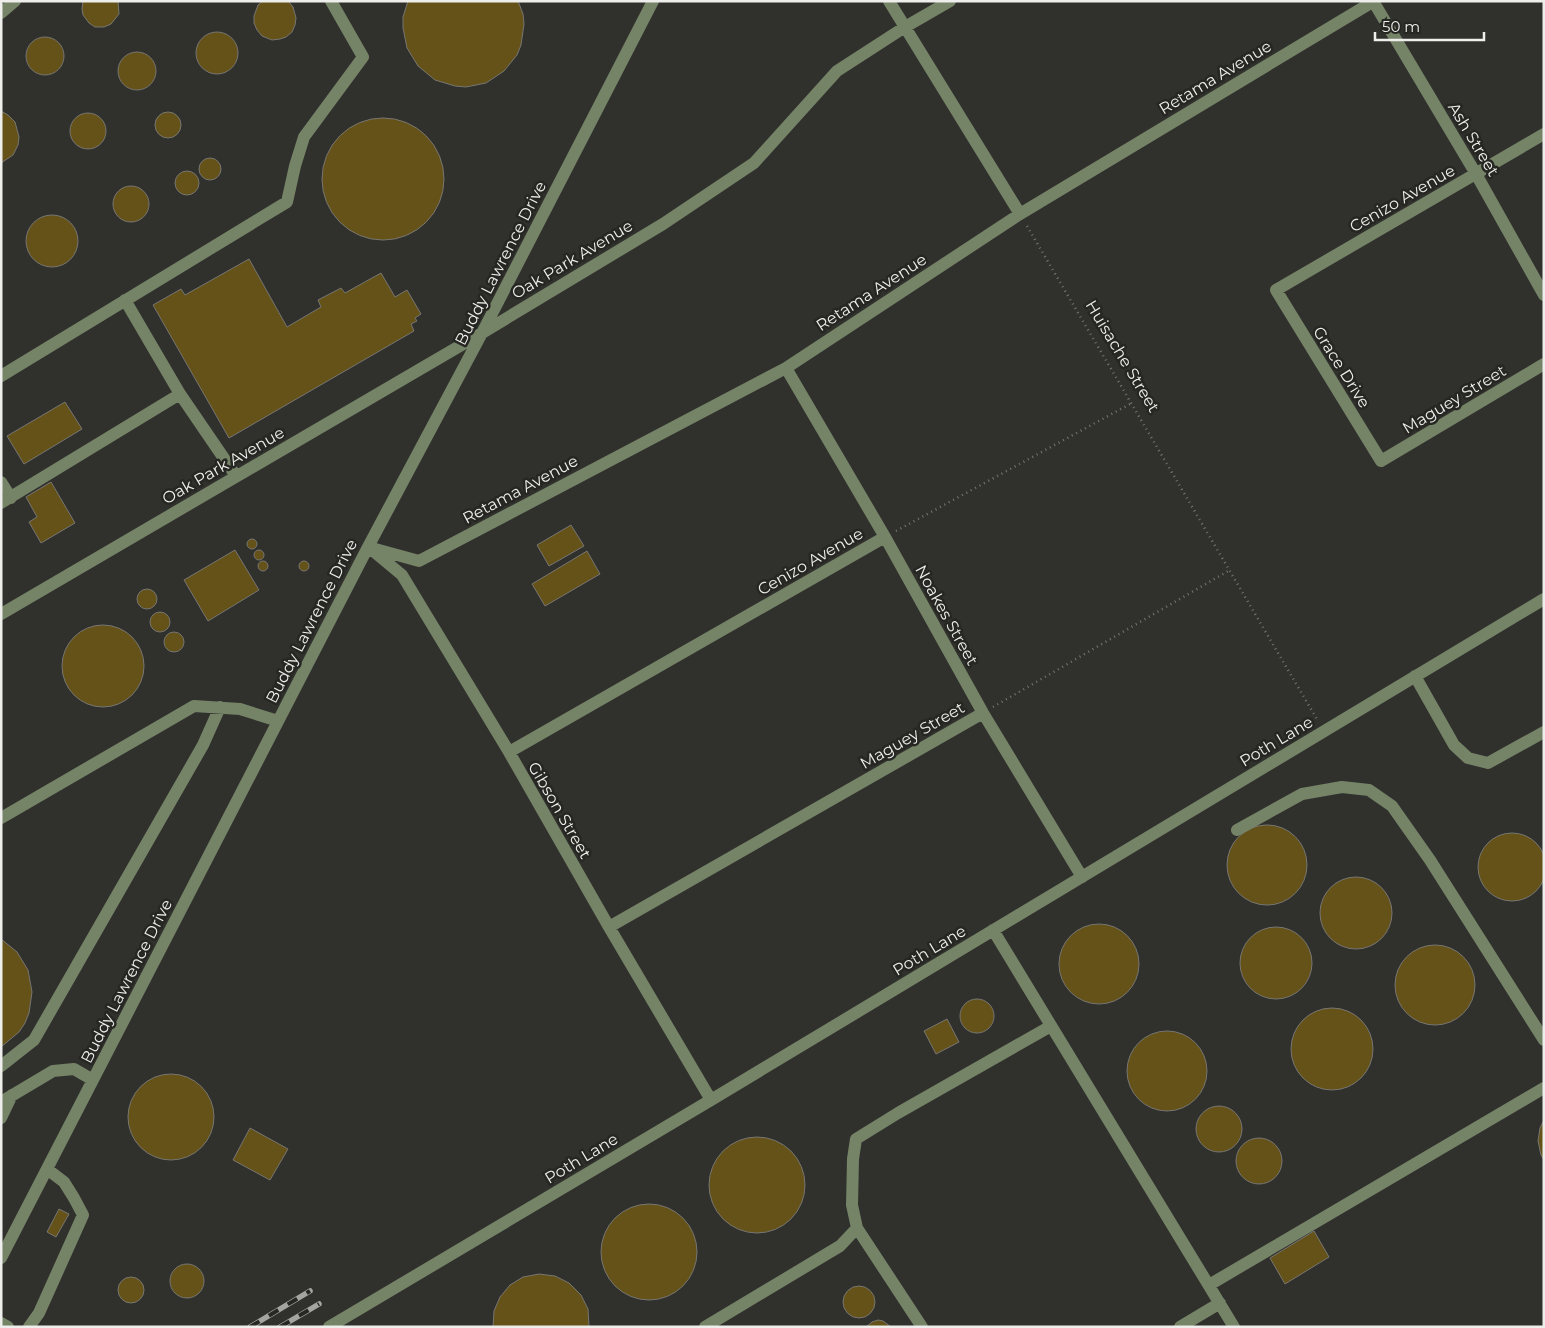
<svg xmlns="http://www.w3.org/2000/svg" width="1545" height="1328" font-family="Montserrat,sans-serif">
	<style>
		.building { fill: #655218; stroke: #777672 }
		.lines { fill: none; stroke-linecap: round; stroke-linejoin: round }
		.path { stroke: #757572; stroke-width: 2.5; stroke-dasharray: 1 4; stroke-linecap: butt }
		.minor { stroke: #758367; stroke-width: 12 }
		.rail-casing { stroke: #a4a4a1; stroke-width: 5.5 }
		.rail { stroke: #262623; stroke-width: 4; stroke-dasharray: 11; stroke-linecap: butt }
		.labels { text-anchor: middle; stroke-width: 5; stroke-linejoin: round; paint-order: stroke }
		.street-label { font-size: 16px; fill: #eeeeec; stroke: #262623 }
	</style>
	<rect width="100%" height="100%" fill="#30302d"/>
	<path class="building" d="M83,1h35l1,13 -8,10 -7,3h-9l-6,-4 -6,-8 -1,-6z
		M263,1h25l5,6 3,11 -1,7 -3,7 -6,5 -6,2 -8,1 -10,-4 -5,-6 -3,-7v-7l4,-11z
		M408,1h110l5,13 1,10 -3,21 -4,10 -13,16 -18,12 -20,4 -11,-1 -20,-6 -17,-14 -11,-18 -4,-20v-11z
		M196 53a21 21 0 1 1 42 0a21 21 0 1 1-42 0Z
		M26 56a19 19 0 1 1 38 0a19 19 0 1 1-38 0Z
		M118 71a19 19 0 1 1 38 0a19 19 0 1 1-38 0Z
		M1,111l7,4 7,7 4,15 -1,8 -5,10 -12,8z
		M155 125a13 13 0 1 1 26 0a13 13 0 1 1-26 0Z
		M70 131a18 18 0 1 1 36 0a18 18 0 1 1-36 0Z
		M322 179a61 61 0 1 1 122 0a61 61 0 1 1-122 0Z
		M199 169a11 11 0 1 1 22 0a11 11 0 1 1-22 0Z
		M175 183a12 12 0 1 1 24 0a12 12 0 1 1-24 0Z
		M113 204a18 18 0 1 1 36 0a18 18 0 1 1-36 0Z
		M26 241a26 26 0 1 1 52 0a26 26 0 1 1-52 0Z
		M249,259l38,68 34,-20 -3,-7 23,-12 4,5 36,-20 14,24 12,-7 14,24 -6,4 2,3 -6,3 3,7 -185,107 -76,-133 28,-16 4,6z
		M65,402l17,27 -58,35 -17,-28z
		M51,482l24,41 -34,20 -12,-21 8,-5 -11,-20z
		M571,525l13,21 -35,20 -12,-21z
		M247 544a5 5 0 1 1 10 0a5 5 0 1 1-10 0Z
		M235,550l24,40 -51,31 -24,-41z
		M254 555a5 5 0 1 1 10 0a5 5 0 1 1-10 0Z
		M587,551l13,23 -55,32 -13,-22z
		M258 566a5 5 0 1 1 10 0a5 5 0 1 1-10 0Z
		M299 566a5 5 0 1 1 10 0a5 5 0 1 1-10 0Z
		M137 599a10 10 0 1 1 20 0a10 10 0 1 1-20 0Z
		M150 622a10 10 0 1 1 20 0a10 10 0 1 1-20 0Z
		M62 666a41 41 0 1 1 82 0a41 41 0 1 1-82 0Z
		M164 642a10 10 0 1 1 20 0a10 10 0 1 1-20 0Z
		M1227 865a40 40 0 1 1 80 0a40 40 0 1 1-80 0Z
		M1478 867a34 34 0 1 1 68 0a34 34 0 1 1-68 0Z
		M1320 913a36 36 0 1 1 72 0a36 36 0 1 1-72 0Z
		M1059 964a40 40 0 1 1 80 0a40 40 0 1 1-80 0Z
		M1240 963a36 36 0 1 1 72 0a36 36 0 1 1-72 0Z
		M1,939l16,13 11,18 4,22 -3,21 -4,10 -6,9 -18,15z
		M1395 985a40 40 0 1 1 80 0a40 40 0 1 1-80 0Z
		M960 1016a17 17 0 1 1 34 0a17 17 0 1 1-34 0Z
		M1291 1049a41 41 0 1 1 82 0a41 41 0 1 1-82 0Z
		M947,1019l12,23 -23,12 -12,-23z
		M1127 1071a40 40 0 1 1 80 0a40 40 0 1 1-80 0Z
		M128 1117a43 43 0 1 1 86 0a43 43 0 1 1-86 0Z
		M1196 1129a23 23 0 1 1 46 0a23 23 0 1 1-46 0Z
		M1544,1120v40l-3,-5 -3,-14 2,-13z
		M250,1128l38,21 -18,31 -37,-20z
		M709 1185a48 48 0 1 1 96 0a48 48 0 1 1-96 0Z
		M1236 1161a23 23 0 1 1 46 0a23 23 0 1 1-46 0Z
		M601 1252a48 48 0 1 1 96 0a48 48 0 1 1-96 0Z
		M59,1209l10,5 -13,23 -9,-5z
		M1314,1231l15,26 -44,27 -15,-26z
		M170 1281a17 17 0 1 1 34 0a17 17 0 1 1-34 0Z
		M539,1274l16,2 14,7 12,12 7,14 1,18h-96l1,-16 6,-14 10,-12 13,-8z
		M118 1290a13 13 0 1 1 26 0a13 13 0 1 1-26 0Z
		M843 1302a16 16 0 1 1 32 0a16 16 0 1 1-32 0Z
		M878,1320l5,1 8,6h-25l6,-5z"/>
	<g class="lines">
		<path class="path" d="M1027,226l291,495
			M896,531l236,-128
			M993,707l237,-137"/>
		<path class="minor" d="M889,1l131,213
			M1373,1l103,173 68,121
			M1,13l14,-12
			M1544,134l-268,156 105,171 163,-97
			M125,300l55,94 56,82
			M786,368l99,169 98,176 99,164
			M1,376l286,-174 8,-36 9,-29 59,-80 -32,-56
			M1,482l10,16
			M1,503l179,-109
			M368,547l51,14 367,-193 234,-154 354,-213
			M372,550l30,25 107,177 100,175 102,173
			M1,614l481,-281 181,-109 91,-61 83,-92 68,-44 45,-26
			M1415,676l39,69 14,13 20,5 56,-31
			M509,752l376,-215
			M1,818l193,-112 46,3 38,12
			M1237,830l65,-36 40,-7 27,3 23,16 38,54 114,180
			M609,927l374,-214
			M993,930l241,397
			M1,1066l33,-26 169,-295 17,-38
			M1,1102l52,-31 21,-2 19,11
			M1,1118l11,-23
			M857,1228l65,99
			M1,1258l367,-711 114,-214 171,-332
			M1209,1285l335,-197
			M1,1323l7,4
			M29,1327l10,-14 44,-98 -9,-17 -10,-16 -17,-13
			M329,1327l382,-227 833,-501
			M705,1327l135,-81 17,-18 -5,-23 1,-46 3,-20 42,-26 153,-87
			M1180,1327l40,-24"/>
		<defs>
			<path id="rail" d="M250,1327l60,-36
				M280,1327l39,-23"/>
		</defs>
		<use href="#rail" class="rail-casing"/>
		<use href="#rail" class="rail"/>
	</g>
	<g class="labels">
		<g class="street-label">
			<text transform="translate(1215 77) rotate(-31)" y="6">Retama Avenue</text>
			<text transform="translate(1474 139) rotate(59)" y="6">Ash Street</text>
			<text transform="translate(1402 198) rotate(-30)" y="6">Cenizo Avenue</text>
			<text transform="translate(572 259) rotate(-31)" y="6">Oak Park Avenue</text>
			<text transform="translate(500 263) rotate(-63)" y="6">Buddy Lawrence Drive</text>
			<text transform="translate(871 292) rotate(-33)" y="6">Retama Avenue</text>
			<text transform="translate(1123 356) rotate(59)" y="6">Huisache Street</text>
			<text transform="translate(1342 367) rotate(58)" y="6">Grace Drive</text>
			<text transform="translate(1454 399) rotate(-31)" y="6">Maguey Street</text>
			<text transform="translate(223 465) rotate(-30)" y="6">Oak Park Avenue</text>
			<text transform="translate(520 489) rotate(-28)" y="6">Retama Avenue</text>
			<text transform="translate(810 561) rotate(-30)" y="6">Cenizo Avenue</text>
			<text transform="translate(947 615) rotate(61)" y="6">Noakes Street</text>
			<text transform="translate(311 621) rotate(-63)" y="6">Buddy Lawrence Drive</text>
			<text transform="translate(912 735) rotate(-30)" y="6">Maguey Street</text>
			<text transform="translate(1276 741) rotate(-31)" y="6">Poth Lane</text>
			<text transform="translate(560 810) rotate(60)" y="6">Gibson Street</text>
			<text transform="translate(929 950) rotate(-31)" y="6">Poth Lane</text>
			<text transform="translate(126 981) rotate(-63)" y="6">Buddy Lawrence Drive</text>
			<text transform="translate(581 1158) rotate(-31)" y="6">Poth Lane</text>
		</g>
	</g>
	<rect width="1545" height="1328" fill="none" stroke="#eeeeec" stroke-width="5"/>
	<path d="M1375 32v8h109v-8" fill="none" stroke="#eeeeec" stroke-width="2.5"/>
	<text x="1382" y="32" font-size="15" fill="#eeeeec" stroke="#262623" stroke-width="4" paint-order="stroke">50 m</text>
</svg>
